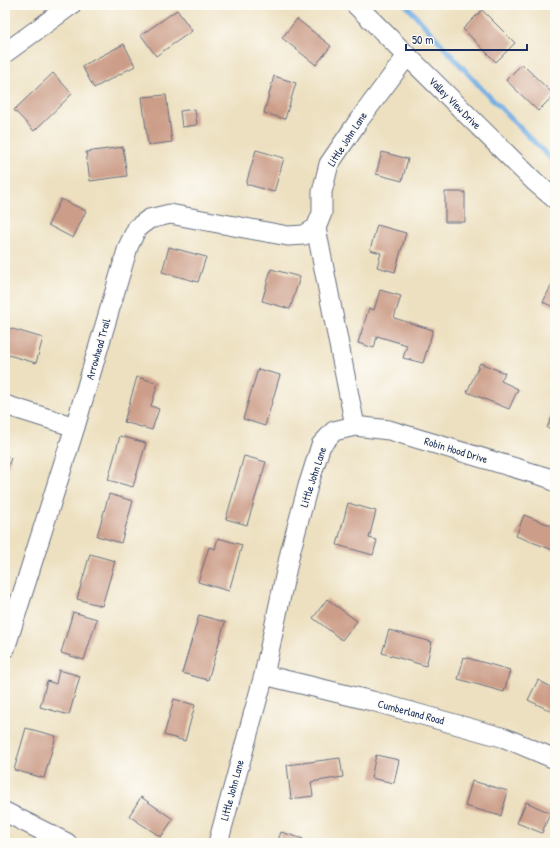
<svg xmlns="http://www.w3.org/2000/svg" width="560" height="848" font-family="'Patrick Hand',sans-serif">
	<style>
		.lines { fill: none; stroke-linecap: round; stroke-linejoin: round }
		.stream { stroke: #73afe4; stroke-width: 5 }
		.building { fill: #cc9d88 }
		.minor-casing { stroke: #646d80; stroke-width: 21 }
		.minor { stroke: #fff; stroke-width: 19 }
		.labels { text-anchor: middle; stroke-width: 4; stroke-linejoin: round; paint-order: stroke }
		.street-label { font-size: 11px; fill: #1b2f5e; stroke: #fdfcf7 }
	</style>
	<rect width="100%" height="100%" fill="#fdfcf7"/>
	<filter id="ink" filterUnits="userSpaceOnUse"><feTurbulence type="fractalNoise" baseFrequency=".025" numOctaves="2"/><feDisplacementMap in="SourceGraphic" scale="8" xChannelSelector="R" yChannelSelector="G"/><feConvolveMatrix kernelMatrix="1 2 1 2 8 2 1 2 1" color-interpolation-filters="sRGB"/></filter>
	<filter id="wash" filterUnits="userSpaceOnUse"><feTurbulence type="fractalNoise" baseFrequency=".012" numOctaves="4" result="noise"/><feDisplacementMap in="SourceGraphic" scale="16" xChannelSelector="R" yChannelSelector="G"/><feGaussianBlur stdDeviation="0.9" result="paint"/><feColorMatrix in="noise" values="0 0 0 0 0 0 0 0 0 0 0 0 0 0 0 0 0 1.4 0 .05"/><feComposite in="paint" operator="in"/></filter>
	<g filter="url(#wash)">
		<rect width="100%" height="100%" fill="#ede0c0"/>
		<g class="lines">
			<path class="stream" d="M406,5l76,84 73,74"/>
		</g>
		<g id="blocks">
			<path class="building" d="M177,10l15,21 -36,25 -15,-21z
				M482,10l33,33 -19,19 -33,-33z
				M297,19l34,27 -15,19 -34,-27z
				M124,44l11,22 -41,22 -12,-22z
				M522,64l32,31 -16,16 -32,-31z
				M53,73l19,21 -38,37 -20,-21z
				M274,76l22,7 -11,36 -21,-6z
				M166,95l6,47 -24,3 -6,-48z
				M195,109l2,16 -15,2 -2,-16z
				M123,147l4,29 -37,5 -4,-29z
				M256,150l28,8 -10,34 -28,-8z
				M382,152l26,7 -6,22 -26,-7z
				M445,192h20v30h-20z
				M61,199l25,12 -13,27 -25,-13z
				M377,225l29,8 -11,39 -18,-5 4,-14 -11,-3z
				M169,247l37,10 -8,25 -36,-10z
				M271,269l29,8 -10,32 -28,-8z
				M555,278v30l-12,-6z
				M380,290l21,6 -7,22 39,12 -10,33 -20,-5 4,-13 -30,-9 -3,12 -16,-5 11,-35 5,2z
				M9,328l34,10 -7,25 -31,-9v-12z
				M480,363l25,10 -4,8 17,8 -9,20 -42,-17z
				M258,369l22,6 -15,51 -22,-7z
				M137,377l21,6 -7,23 8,3 -7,21 -28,-8z
				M555,409v22l-8,-3z
				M120,436l26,7 -13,44 -25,-7z
				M5,456l6,2 -6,17z
				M244,456l22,6 -19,63 -21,-6z
				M109,494l24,7 -12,42 -24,-7z
				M348,503l28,8 -7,27 8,2 -4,15 -36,-10z
				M524,515l31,12v18l-2,5 -37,-14z
				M218,538l24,7 -13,46 -31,-9 11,-35 6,2z
				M90,554l25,7 -13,45 -25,-7z
				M327,599l30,22 -15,19 -29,-22z
				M73,612l24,7 -13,41 -23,-7z
				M199,615l26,7 -17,58 -26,-7z
				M389,630l43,12 -6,24 -44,-13z
				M464,657l46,13 -6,22 -46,-13z
				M59,670l21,6 -11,39 -29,-8 7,-26 9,3z
				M538,680l17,9v24l-27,-13z
				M174,699l21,6 -10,36 -21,-6z
				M26,728l30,8 -12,42 -30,-8z
				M376,755l23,5 -5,23 -23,-5z
				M340,758l3,19 -32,5 2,14 -22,3 -4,-34z
				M472,781l36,10 -7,25 -36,-10z
				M141,797l32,22 -12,18 -32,-21z
				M526,802l24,11 -8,20 -25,-10z
				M281,832l22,7 -2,4h-24z"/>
		</g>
	</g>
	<g filter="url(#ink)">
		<use href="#blocks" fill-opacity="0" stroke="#646d80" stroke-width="1"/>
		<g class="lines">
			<defs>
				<path id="minor" d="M356,5l179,177 20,17
					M5,53l66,-48
					M5,405l70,22
					M355,426l-39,-198 6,-15v-21l7,-28 30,-44 48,-64
					M5,649l70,-222 53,-180 9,-19 12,-9 21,-5 118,22 16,-1 12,-7
					M264,675l108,26 133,37 50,21
					M5,812l62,31
					M218,843l46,-168 26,-122 18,-67 13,-41 13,-14 21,-5 34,4 160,48 6,4"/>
			</defs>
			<use href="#minor" class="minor-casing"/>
			<use href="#minor" class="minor"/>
		</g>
	</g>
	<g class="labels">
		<g class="street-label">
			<text transform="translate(455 103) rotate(45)" y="4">Valley View Drive</text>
			<text transform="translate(347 139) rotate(-57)" y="4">Little John Lane</text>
			<text transform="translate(98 349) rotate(-74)" y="4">Arrowhead Trail</text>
			<text transform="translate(456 450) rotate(17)" y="4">Robin Hood Drive</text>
			<text transform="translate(313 477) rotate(-72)" y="4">Little John Lane</text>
			<text transform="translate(411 712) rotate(15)" y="4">Cumberland Road</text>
			<text transform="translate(232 790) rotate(-75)" y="4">Little John Lane</text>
		</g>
	</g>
	<rect width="560" height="848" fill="none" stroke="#fdfcf7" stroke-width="20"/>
	<path d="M406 44v6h121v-6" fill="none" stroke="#1b2f5e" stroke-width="2"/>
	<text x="412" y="44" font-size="12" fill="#1b2f5e" stroke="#fdfcf7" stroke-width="3" paint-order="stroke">50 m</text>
</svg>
